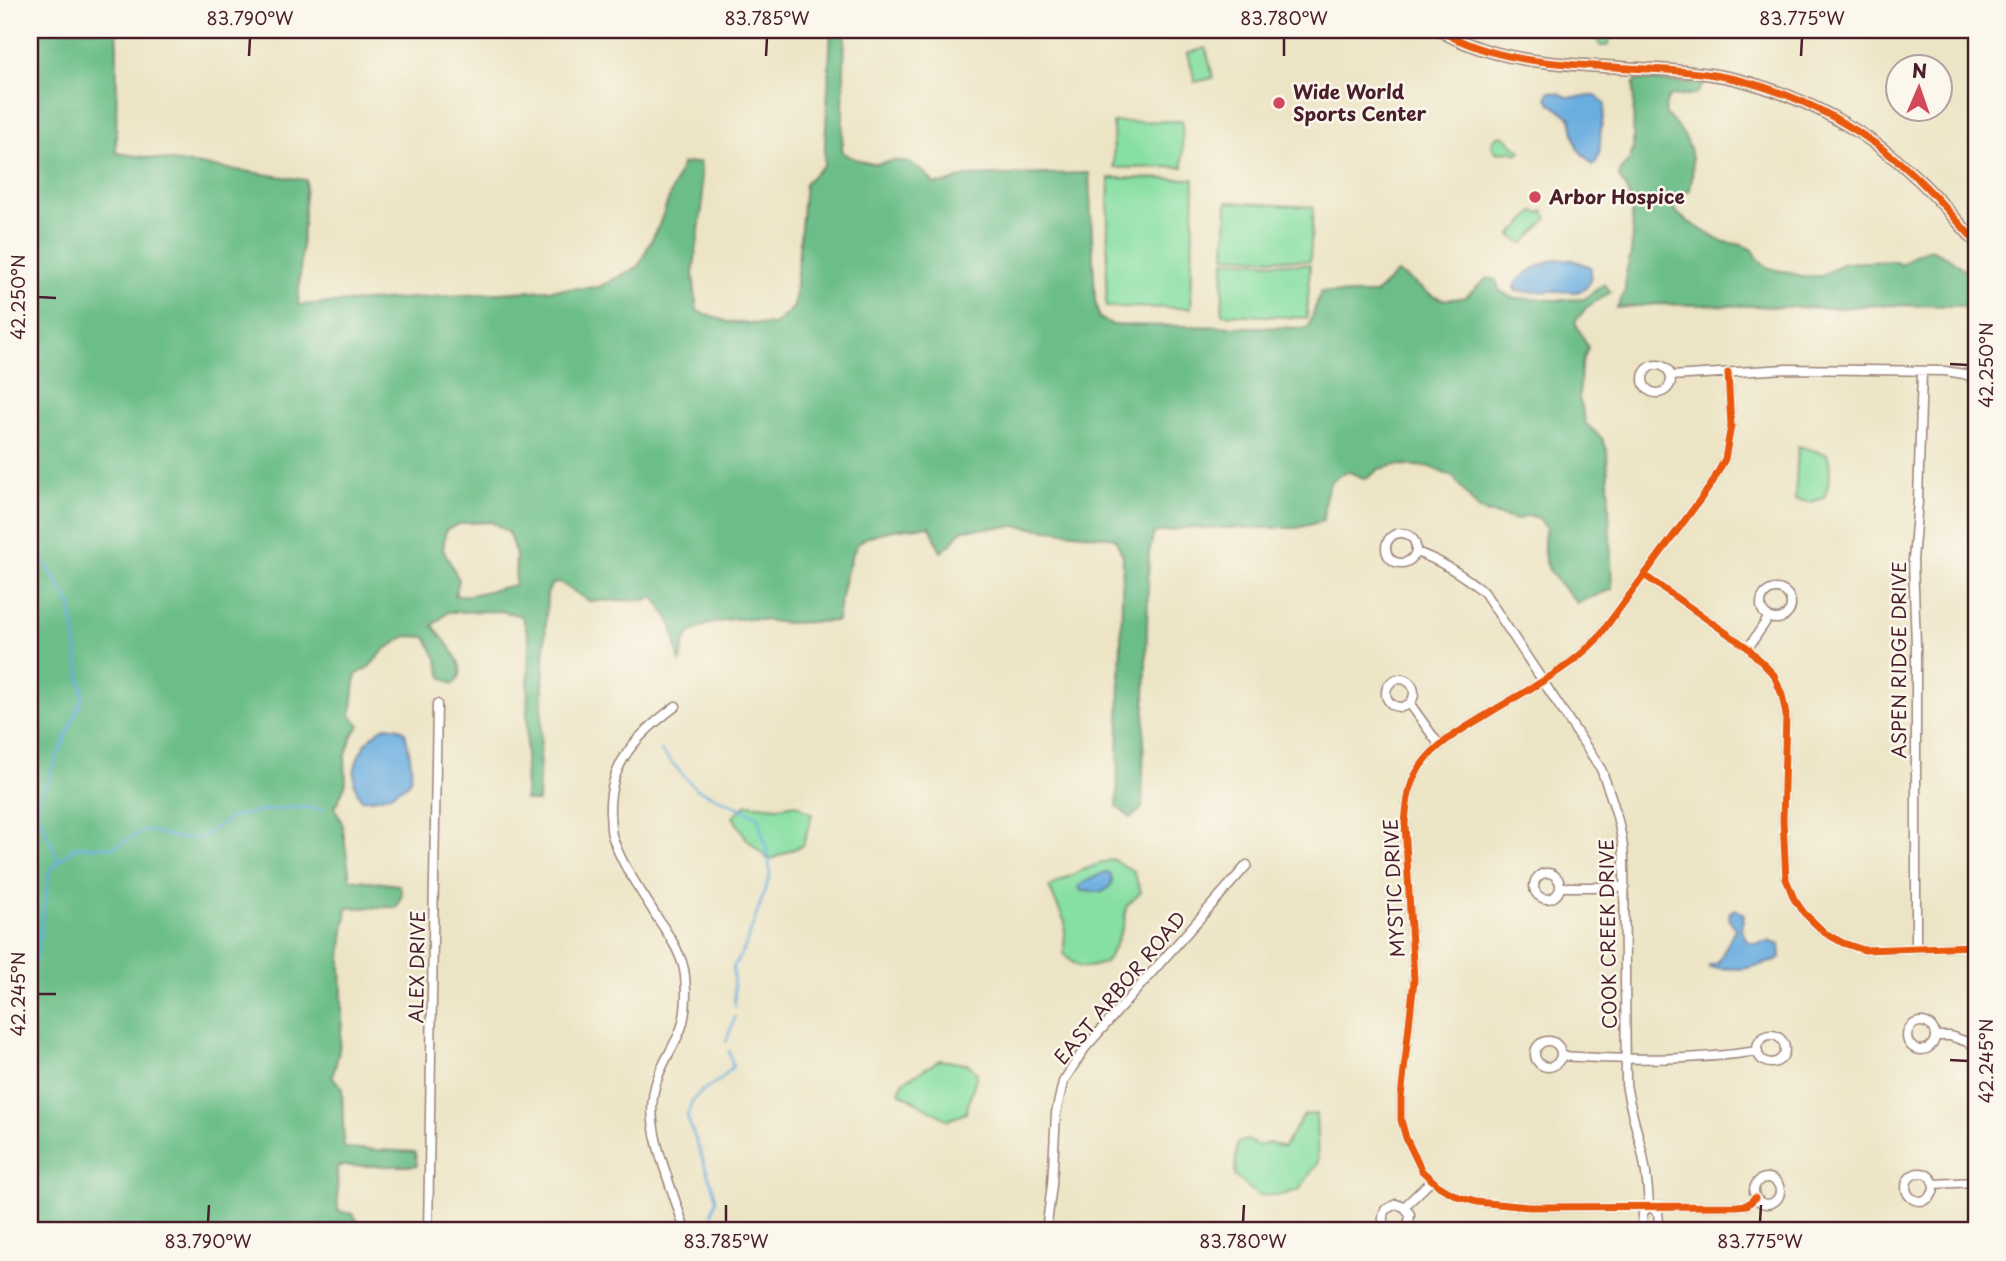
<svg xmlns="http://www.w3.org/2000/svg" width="2006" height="1261" font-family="'Playpen Sans',sans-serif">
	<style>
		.green { fill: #86dfa3; stroke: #687f67; stroke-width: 2 }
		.forest { fill: #6cbe89; stroke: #5b6e5a; stroke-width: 2; fill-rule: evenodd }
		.water { fill: #6baee0; stroke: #5a6686; stroke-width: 2 }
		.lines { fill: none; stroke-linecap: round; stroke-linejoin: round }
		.stream { stroke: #6baee0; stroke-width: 2.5 }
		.street-casing { stroke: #9b8278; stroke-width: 11 }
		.secondary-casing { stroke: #9b8278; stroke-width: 14 }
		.street { stroke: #fff; stroke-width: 8 }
		.secondary { stroke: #fbe7c3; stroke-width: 10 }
		.cycleway-casing { stroke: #fbf7ec; stroke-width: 11 }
		.cycleway { stroke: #e8590c; stroke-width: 7 }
		.ticks { fill: none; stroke: #4a1f2b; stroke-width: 2.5 }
		.poi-dot { fill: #d1495b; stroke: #fbf7ec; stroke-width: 2.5 }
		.labels { text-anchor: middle; stroke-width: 5; stroke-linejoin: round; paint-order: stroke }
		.poi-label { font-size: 19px; font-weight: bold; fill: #4a1f2b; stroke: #fbf7ec; text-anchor: start }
		.street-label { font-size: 19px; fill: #4a1f2b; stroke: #fbf7ec }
		.neatline { fill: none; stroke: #4a1f2b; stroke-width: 2.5 }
		.ticks-label { font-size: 18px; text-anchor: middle; fill: #4a1f2b }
	</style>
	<rect width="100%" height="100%" fill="#fbf7ec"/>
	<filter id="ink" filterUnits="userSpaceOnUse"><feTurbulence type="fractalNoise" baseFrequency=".0143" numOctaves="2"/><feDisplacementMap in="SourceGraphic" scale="14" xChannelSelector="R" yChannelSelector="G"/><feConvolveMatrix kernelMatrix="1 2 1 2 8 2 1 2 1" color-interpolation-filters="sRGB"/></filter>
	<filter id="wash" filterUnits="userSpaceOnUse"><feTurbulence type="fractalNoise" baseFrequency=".00686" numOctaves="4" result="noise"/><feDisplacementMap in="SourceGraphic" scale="28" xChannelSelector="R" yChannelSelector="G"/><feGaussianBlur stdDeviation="1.57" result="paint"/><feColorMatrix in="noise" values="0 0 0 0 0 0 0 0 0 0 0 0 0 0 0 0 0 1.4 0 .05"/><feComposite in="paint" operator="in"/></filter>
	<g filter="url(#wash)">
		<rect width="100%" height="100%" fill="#ece4c4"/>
		<path class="green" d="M1590,30h20l-1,15 -8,1z
			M1206,48l7,30 -18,4 -7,-29z
			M1182,121l1,46 -69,1 -1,-46z
			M1501,135l5,2c4,6 9,9 15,14l-2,3 -10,-3 -11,2 -5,-4 -1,-7 4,-5z
			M1109,178l85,1 -3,129 -85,-1z
			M1227,202l86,5 -3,54 -85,-5z
			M1535,211l4,3 4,-3 5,7 -24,25h-4l-9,-8z
			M1224,260l86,5 -3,53 -85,-4z
			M1798,446l29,8c6,14 2,30 -3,44l-13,4 -16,-2z
			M747,804l31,3 18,-3 16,10 -9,31 -34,15 -22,-21 -14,-22z
			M1112,859l21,12 8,21 -15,15 -2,17 -11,26 -8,13c-22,6 -26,8 -41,-9l1,-32 -16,-35 29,-15z
			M940,1060l28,4 9,9 -11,40 -18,7 -49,-28 5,-11z
			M1316,1114l2,48 -19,28 -18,5h-24l-22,-19 2,-33 10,-3 11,6 12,-3 14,4 20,-32z"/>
		<path class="forest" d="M30,30h87l-1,123 190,27 -8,125 301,-18 39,-20 21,-42 23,-61 18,-2 3,39 -10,73 4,37 31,11 46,3 20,-18 11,-124 19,-18 7,-135h14l-3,122c10,7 21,10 32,12 6,0 11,-2 17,-3 19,-2 34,9 43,23l13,-1 19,-7 123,-3 6,127 4,18 14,7 195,3 13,-37 26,3h28l22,-21c16,5 29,24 46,26 7,1 16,-1 23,-2l21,-19 9,2 3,10 13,8 45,2 27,-1 20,-15 7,8 -24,15 -12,15 13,25 -7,20 -2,31 7,26 16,14 5,12 5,139 -35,14c-25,-30 -39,-34 -31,-76l-8,-9 -10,-3 -11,5 -38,-10 -26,-33 -23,-10 -34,-2 -17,4 -13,10 -19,-8 -16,10 -6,17 -2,23 -26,7h-113l-30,5 -5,20 -7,255 -11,10 -14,-11 6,-251 -8,-18 -99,-12 -54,4 -11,14 -10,8 -11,-26c-18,2 -57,4 -70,16 -12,11 -21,62 -23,79l-52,2 -30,-4h-24l-25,6 -15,7 -7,10 -2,14 -2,6 -9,-40 -16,-24 -14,2 -52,1 -30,-19 -8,3 -4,9 -9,208 -13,-2 4,-162 -7,-22 -21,-5 -53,1 -15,13c9,15 42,44 20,59l-11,-7 -5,-18 -11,-22 -19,-1 -23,14 -14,16 -14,9 -5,41 9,9 -8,11 -7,21 1,26 -11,25 7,15 8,56 49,6 3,9 -5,13 -50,1c-2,18 -6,37 -6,55 1,38 4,78 -9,114l10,10 2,61 71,4 2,14h-80l1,45 15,3 7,11 -5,6h-325zM491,522l17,10 8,23 -1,30 -45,10 -15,1 4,-16 -16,-31 3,-20 17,-6z
			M1637,80l67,4 -9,11c-19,-1 -33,-2 -29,20 25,22 31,43 24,75l-17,8 3,14 8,7 36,22 22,4 11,5 6,10 10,8 33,8h20l21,-13 51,-2 7,4 15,-11 14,-5 18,8 28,22v27l-104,-1 -32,3 -184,-4 -39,4 8,-18 1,-17 5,-20 2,-21 -2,-30 -5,-14 -7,-11 2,-8 8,-8 4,-12 1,-66z"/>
		<path class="water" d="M1549,92l10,1 8,4 30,-1 8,8c0,9 -3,15 -4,24 -2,12 1,25 -6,36l-2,1 -16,-17 -6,-30 -21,-15 -3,-6z
			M1558,259l15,1 18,7c1,34 -18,23 -40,24 -13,0 -22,2 -35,0l-2,-4c7,-14 29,-24 44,-28z
			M387,726l12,2 6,4c2,12 11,41 3,51 -2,3 -6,4 -9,6 -12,8 -24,11 -38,10 -17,-26 1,-60 26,-73z
			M1105,872l5,1 2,6 -1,6 -8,7 -22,-1 -3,-4 7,-5z
			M1735,909l9,5 -3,14 6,13 9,3 12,-3 12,4 1,11 -5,5 -33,8 -34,-1v-2l9,-3 17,-34 -6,-10v-6z"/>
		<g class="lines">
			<path class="stream" d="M30,537l41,68 12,91 -47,112 23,54
				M661,751l34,37 63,28 11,44 1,16 -25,71 -12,21 2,38
				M30,981l8,-33 11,-77 26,-24h41l29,-17 32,8h22l33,-21 35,-7 35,-3 22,3
				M726,1042l9,-25
				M712,1214l4,-15 -3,-11 -26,-72 5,-15 11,-11 17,-10 13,-14 -4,-15
				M717,1231v-1"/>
		</g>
	</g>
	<g filter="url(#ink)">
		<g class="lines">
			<defs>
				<path id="street" d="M1643 379a14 14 0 1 1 28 0a14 14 0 1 1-28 0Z
					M1728,373l3,53 -6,33 -14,26 -114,154c-30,32 -74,53 -111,76 -28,17 -62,35 -74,67 -5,14 -6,28 -7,42l9,156 -13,118v22l5,18 16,33 18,16 19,10 17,5 21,2 32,3 208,-1 10,-1 8,-7
					M1671,376l115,-7 79,1 80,1 19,3 12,5
					M1386 548a15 15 0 1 1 30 0a15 15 0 1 1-30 0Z
					M1416,552c26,9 47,23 68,40l117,177c11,29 21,57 23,89l2,226c3,19 8,36 13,55 6,22 9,45 10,67l-6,7 -1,18
					M1644,575l104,73 26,27 8,20 4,20 -3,106 3,58 8,20 10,14 21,20 18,10 21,7 112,-4
					M1761 604a15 15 0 1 1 30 0a15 15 0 1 1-30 0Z
					M1748,648l21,-31
					M1386 693a14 14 0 1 1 28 0a14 14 0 1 1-28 0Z
					M1410,704l30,42
					M676,706c-38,28 -68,57 -66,108 1,7 0,15 2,21 8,28 28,54 43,79 12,19 28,40 30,62 2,20 2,40 -6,58 -10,21 -23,39 -26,63 -6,39 22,96 32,134
					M1534 886a13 13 0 1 1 26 0a13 13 0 1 1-26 0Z
					M1560,887h65
					M1916,948v-303l-3,-85 5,-59 4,-129
					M1907 1036a14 14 0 1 1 28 0a14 14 0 1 1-28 0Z
					M1757 1049a14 14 0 1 1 28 0a14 14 0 1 1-28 0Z
					M1935,1036h15l26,9
					M1535 1054a13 13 0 1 1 26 0a13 13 0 1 1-26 0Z
					M1561,1056c66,4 131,5 197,-5
					M1906 1187a14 14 0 1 1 28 0a14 14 0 1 1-28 0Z
					M1754 1191a13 13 0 1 1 26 0a13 13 0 1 1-26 0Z
					M1933,1184l43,-2
					M1649,1206l9,7 2,18
					M1404,1207l28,-27
					M428,1231l9,-527
					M1046,1231l6,-46 4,-72 7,-31 22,-34 162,-183
					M1394,1231c-10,-3 -14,-11 -9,-21l11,-6 8,3 6,7c0,9 -3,15 -11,17"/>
				<path id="secondary" d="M1439,30c58,34 125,34 190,38 35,2 71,3 106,11 68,16 133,52 184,101 20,19 38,41 57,62"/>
			</defs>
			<use href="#street" class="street-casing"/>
			<use href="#secondary" class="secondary-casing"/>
			<use href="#street" class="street"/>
			<use href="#secondary" class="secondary"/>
			<defs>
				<path id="cycleway" d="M1439,30c58,34 125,34 190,38 35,2 71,3 106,11 68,16 133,52 184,101 20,19 38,41 57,62
					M1728,373l3,53 -6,33 -14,26 -114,154c-30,32 -74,53 -111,76 -28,17 -62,35 -74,67 -5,14 -6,28 -7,42l9,156 -13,118v22l5,18 16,33 18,16 19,10 17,5 21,2 32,3 208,-1 10,-1 8,-7
					M1644,575l104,73 26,27 8,20 4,20 -3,106 3,58 8,20 10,14 21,20 18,10 21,7 112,-4"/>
			</defs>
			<use href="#cycleway" class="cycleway-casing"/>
			<use href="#cycleway" class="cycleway"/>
		</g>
	</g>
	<path class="ticks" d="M249,56l1,-18M766,56l1,-18M1284,56v-18M1801,56l1,-18M38,297l18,1M1950,364l18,1M38,994h18M1950,1060l18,1M208,1222l1,-17M726,1222v-17M1243,1222l1,-17M1760,1222l1,-17"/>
	<g class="poi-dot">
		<circle cx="1279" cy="103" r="7"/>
		<circle cx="1535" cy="197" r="7"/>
	</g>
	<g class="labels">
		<g class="poi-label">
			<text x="1293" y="99">Wide World<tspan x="1293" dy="22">Sports Center</tspan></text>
			<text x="1549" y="204">Arbor Hospice</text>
		</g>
		<g class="street-label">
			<text transform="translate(1899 660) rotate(-90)" y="7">ASPEN RIDGE DRIVE</text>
			<text transform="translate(1394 888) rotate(-93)" y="7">MYSTIC DRIVE</text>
			<text transform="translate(1608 934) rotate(-91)" y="7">COOK CREEK DRIVE</text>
			<text transform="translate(417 967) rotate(-89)" y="7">ALEX DRIVE</text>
			<text transform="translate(1120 988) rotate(-50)" y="7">EAST ARBOR ROAD</text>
		</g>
	</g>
	<rect width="2006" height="1261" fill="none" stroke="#fbf7ec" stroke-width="77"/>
	<g transform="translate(1919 88) rotate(2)"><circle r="33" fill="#fbf7ec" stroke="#b4a19f" stroke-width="2"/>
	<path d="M0-5L12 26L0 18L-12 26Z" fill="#d1495b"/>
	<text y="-10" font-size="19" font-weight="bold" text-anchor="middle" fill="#4a1f2b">N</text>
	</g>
	<rect x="38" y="38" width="1930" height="1184" class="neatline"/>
	<g class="ticks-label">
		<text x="250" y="25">83.790°W</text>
		<text x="767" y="25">83.785°W</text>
		<text x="1284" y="25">83.780°W</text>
		<text x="1802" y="25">83.775°W</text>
		<text transform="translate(19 297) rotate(-90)" y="6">42.250°N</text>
		<text transform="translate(1987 365) rotate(-90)" y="6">42.250°N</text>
		<text transform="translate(19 994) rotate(-90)" y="6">42.245°N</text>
		<text transform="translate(1987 1061) rotate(-90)" y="6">42.245°N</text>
		<text x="208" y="1248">83.790°W</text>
		<text x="726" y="1248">83.785°W</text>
		<text x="1243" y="1248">83.780°W</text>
		<text x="1760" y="1248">83.775°W</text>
	</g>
</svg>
